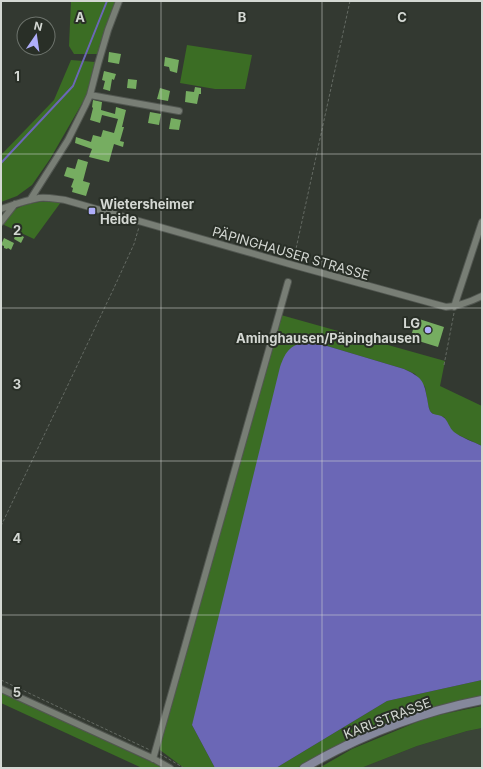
<svg xmlns="http://www.w3.org/2000/svg" width="483" height="769" font-family="Inter,sans-serif">
	<style>
		.built { fill: #3a4437 }
		.green { fill: #3b6d24 }
		.water { fill: #6b67b6 }
		.lines { fill: none; stroke-linecap: round; stroke-linejoin: round }
		.stream { stroke: #6b67b6; stroke-width: 2 }
		.building { fill: #76ad61 }
		.street-casing { stroke: #525751; stroke-width: 8 }
		.secondary-casing { stroke: #525751; stroke-width: 10 }
		.path { stroke: #646a63; stroke-width: 1; stroke-dasharray: 3 2; stroke-linecap: butt }
		.street { stroke: #787e75; stroke-width: 6 }
		.secondary { stroke: #85889c; stroke-width: 8 }
		.grid { fill: none; stroke: #d4d8d3; stroke-width: 1; stroke-opacity: 0.55 }
		.poi-dot { fill: #afaefa; stroke: #292f27; stroke-width: 1.5 }
		.labels { text-anchor: middle; stroke-width: 4; stroke-linejoin: round; paint-order: stroke }
		.poi-label { font-size: 13px; font-weight: bold; fill: #d4d8d3; stroke: #292f27; text-anchor: start }
		.street-label { font-size: 13px; fill: #d4d8d3; stroke: #292f27 }
		.grid-label { font-size: 13px; text-anchor: middle; font-weight: bold; fill: #d4d8d3; stroke: #292f27; stroke-width: 4; stroke-linejoin: round; paint-order: stroke }
	</style>
	<rect width="100%" height="100%" fill="#333931"/>
	<path class="built" d="M482,728v40h-121l56,-22 50,-15z"/>
	<path class="green" d="M71,1h45l-18,53h-24l-5,-8z
		M187,45l65,10 -7,34h-30l-35,-6z
		M71,60l24,2 -7,31 -38,66 -18,26 -15,11 -16,6v-47l53,-55z
		M51,201l10,1 -27,37 -32,-15c4,-4 7,-9 11,-13 11,-8 25,-9 38,-10z
		M281,315l164,46 -5,25 42,20v40l-28,-13 -5,-6 -3,-7 -2,-3 -10,-2 -4,-4 -2,-6 -3,-18 -10,-13 -11,-5 -87,-26 -125,382 23,43h-31l-24,-18 -1,-3z
		M482,680v16l-21,4 -50,14 -39,15 -59,30 -16,9h-21l111,-67z
		M1,692l159,74 3,2h-21l-141,-65z
		M482,706v22l-15,3 -50,15 -56,22h-42l33,-19 77,-32z"/>
	<path class="water" d="M309,342l8,1 87,26c17,8 20,11 23,29 1,4 1,9 3,13 3,5 9,3 13,6 5,3 6,11 11,15 6,5 20,10 28,14v234l-95,21 -111,67h-61l-23,-43 88,-358c6,-17 11,-23 29,-25z"/>
	<g class="lines">
		<path class="stream" d="M1,163l72,-77 34,-85"/>
	</g>
	<path class="building" d="M109,52l12,2 -2,10 -11,-2z
		M165,57l14,3 -2,13 -7,-2 -1,-4 -5,-1z
		M104,71l12,3 -2,6 -2,-1 -2,12 -7,-2 2,-8 -3,-1z
		M128,79l9,1 -1,9 -9,-1z
		M195,87l6,1v6h-2l-2,10 -12,-2 1,-11 8,1z
		M160,88l10,3 -2,10 -11,-2z
		M93,100l9,2 -1,8 14,4 1,-7 10,3 -4,17h2l-4,14 4,1 -1,5 -9,-3 -5,18 -20,-5 3,-8 -17,-6 1,-6 15,5 2,-7 8,2 2,-7 11,3 4,-14 -16,-4 -2,8 -10,-3 3,-12 -1,-1z
		M150,112l11,2 -2,11 -11,-2z
		M171,118l10,2 -2,10 -10,-1z
		M78,159l10,3 -5,19 7,2 -4,13 -14,-4 1,-4 -2,-1 3,-8 -10,-3 3,-9 8,2z
		M16,233l8,4 -3,6 -7,-4z
		M4,238l10,5 -3,7 -3,-2 -1,1 -3,-1v-2l-3,-1z
		M416,318l28,9 -6,20 -26,-8 1,-6h-1z"/>
	<g class="lines">
		<defs>
			<path id="street" d="M90,95l89,16
				M30,200l38,-60 17,-34 5,-11 8,-31 10,-34 11,-29
				M1,209c12,-4 25,-9 38,-11 8,-1 17,1 26,2l228,65 153,42c14,-1 24,-5 36,-11
				M1,222l14,-18
				M454,307l28,-85
				M1,689l153,70 16,9
				M153,759l135,-477"/>
			<path id="secondary" d="M304,768c55,-32 116,-56 178,-68"/>
		</defs>
		<use href="#street" class="street-casing"/>
		<use href="#secondary" class="secondary-casing"/>
		<path class="path" d="M294,258l56,-257
			M444,365l10,-52
			M1,526l112,-236 21,-46 5,-17
			M1,680l149,70
			M160,754l24,14"/>
		<use href="#street" class="street"/>
		<use href="#secondary" class="secondary"/>
	</g>
	<path class="grid" d="M161,1v767M322,1v767M1,154h481M1,308h481M1,461h481M1,615h481"/>
	<g class="poi-dot">
		<rect x="88" y="207" width="8" height="8" rx="2"/>
		<circle cx="428" cy="330" r="4"/>
	</g>
	<g class="labels">
		<g class="poi-label">
			<text x="100" y="209">Wietersheimer<tspan x="100" dy="15">Heide</tspan></text>
			<text x="420" y="328" text-anchor="end">LG<tspan x="420" dy="15">Aminghausen/Päpinghausen</tspan></text>
		</g>
		<g class="street-label">
			<text transform="translate(291 253) rotate(16)" y="5">PÄPINGHAUSER STRASSE</text>
			<text transform="translate(387 718) rotate(-21)" y="5">KARLSTRASSE</text>
		</g>
	</g>
	<g class="grid-label">
		<text x="80" y="22">A</text>
		<text x="242" y="22">B</text>
		<text x="402" y="22">C</text>
		<text x="17" y="81">1</text>
		<text x="17" y="235">2</text>
		<text x="17" y="389">3</text>
		<text x="17" y="543">4</text>
		<text x="17" y="697">5</text>
	</g>
	<rect width="483" height="769" fill="none" stroke="#d4d8d3" stroke-width="4"/>
	<g transform="translate(36 36) rotate(13)"><circle r="19" fill="#292f27" stroke="#6d736c"/>
	<path d="M0-3L7 15L0 10L-7 15Z" fill="#afaefa"/>
	<text y="-6" font-size="11" font-weight="bold" text-anchor="middle" fill="#d4d8d3">N</text>
	</g>
</svg>
